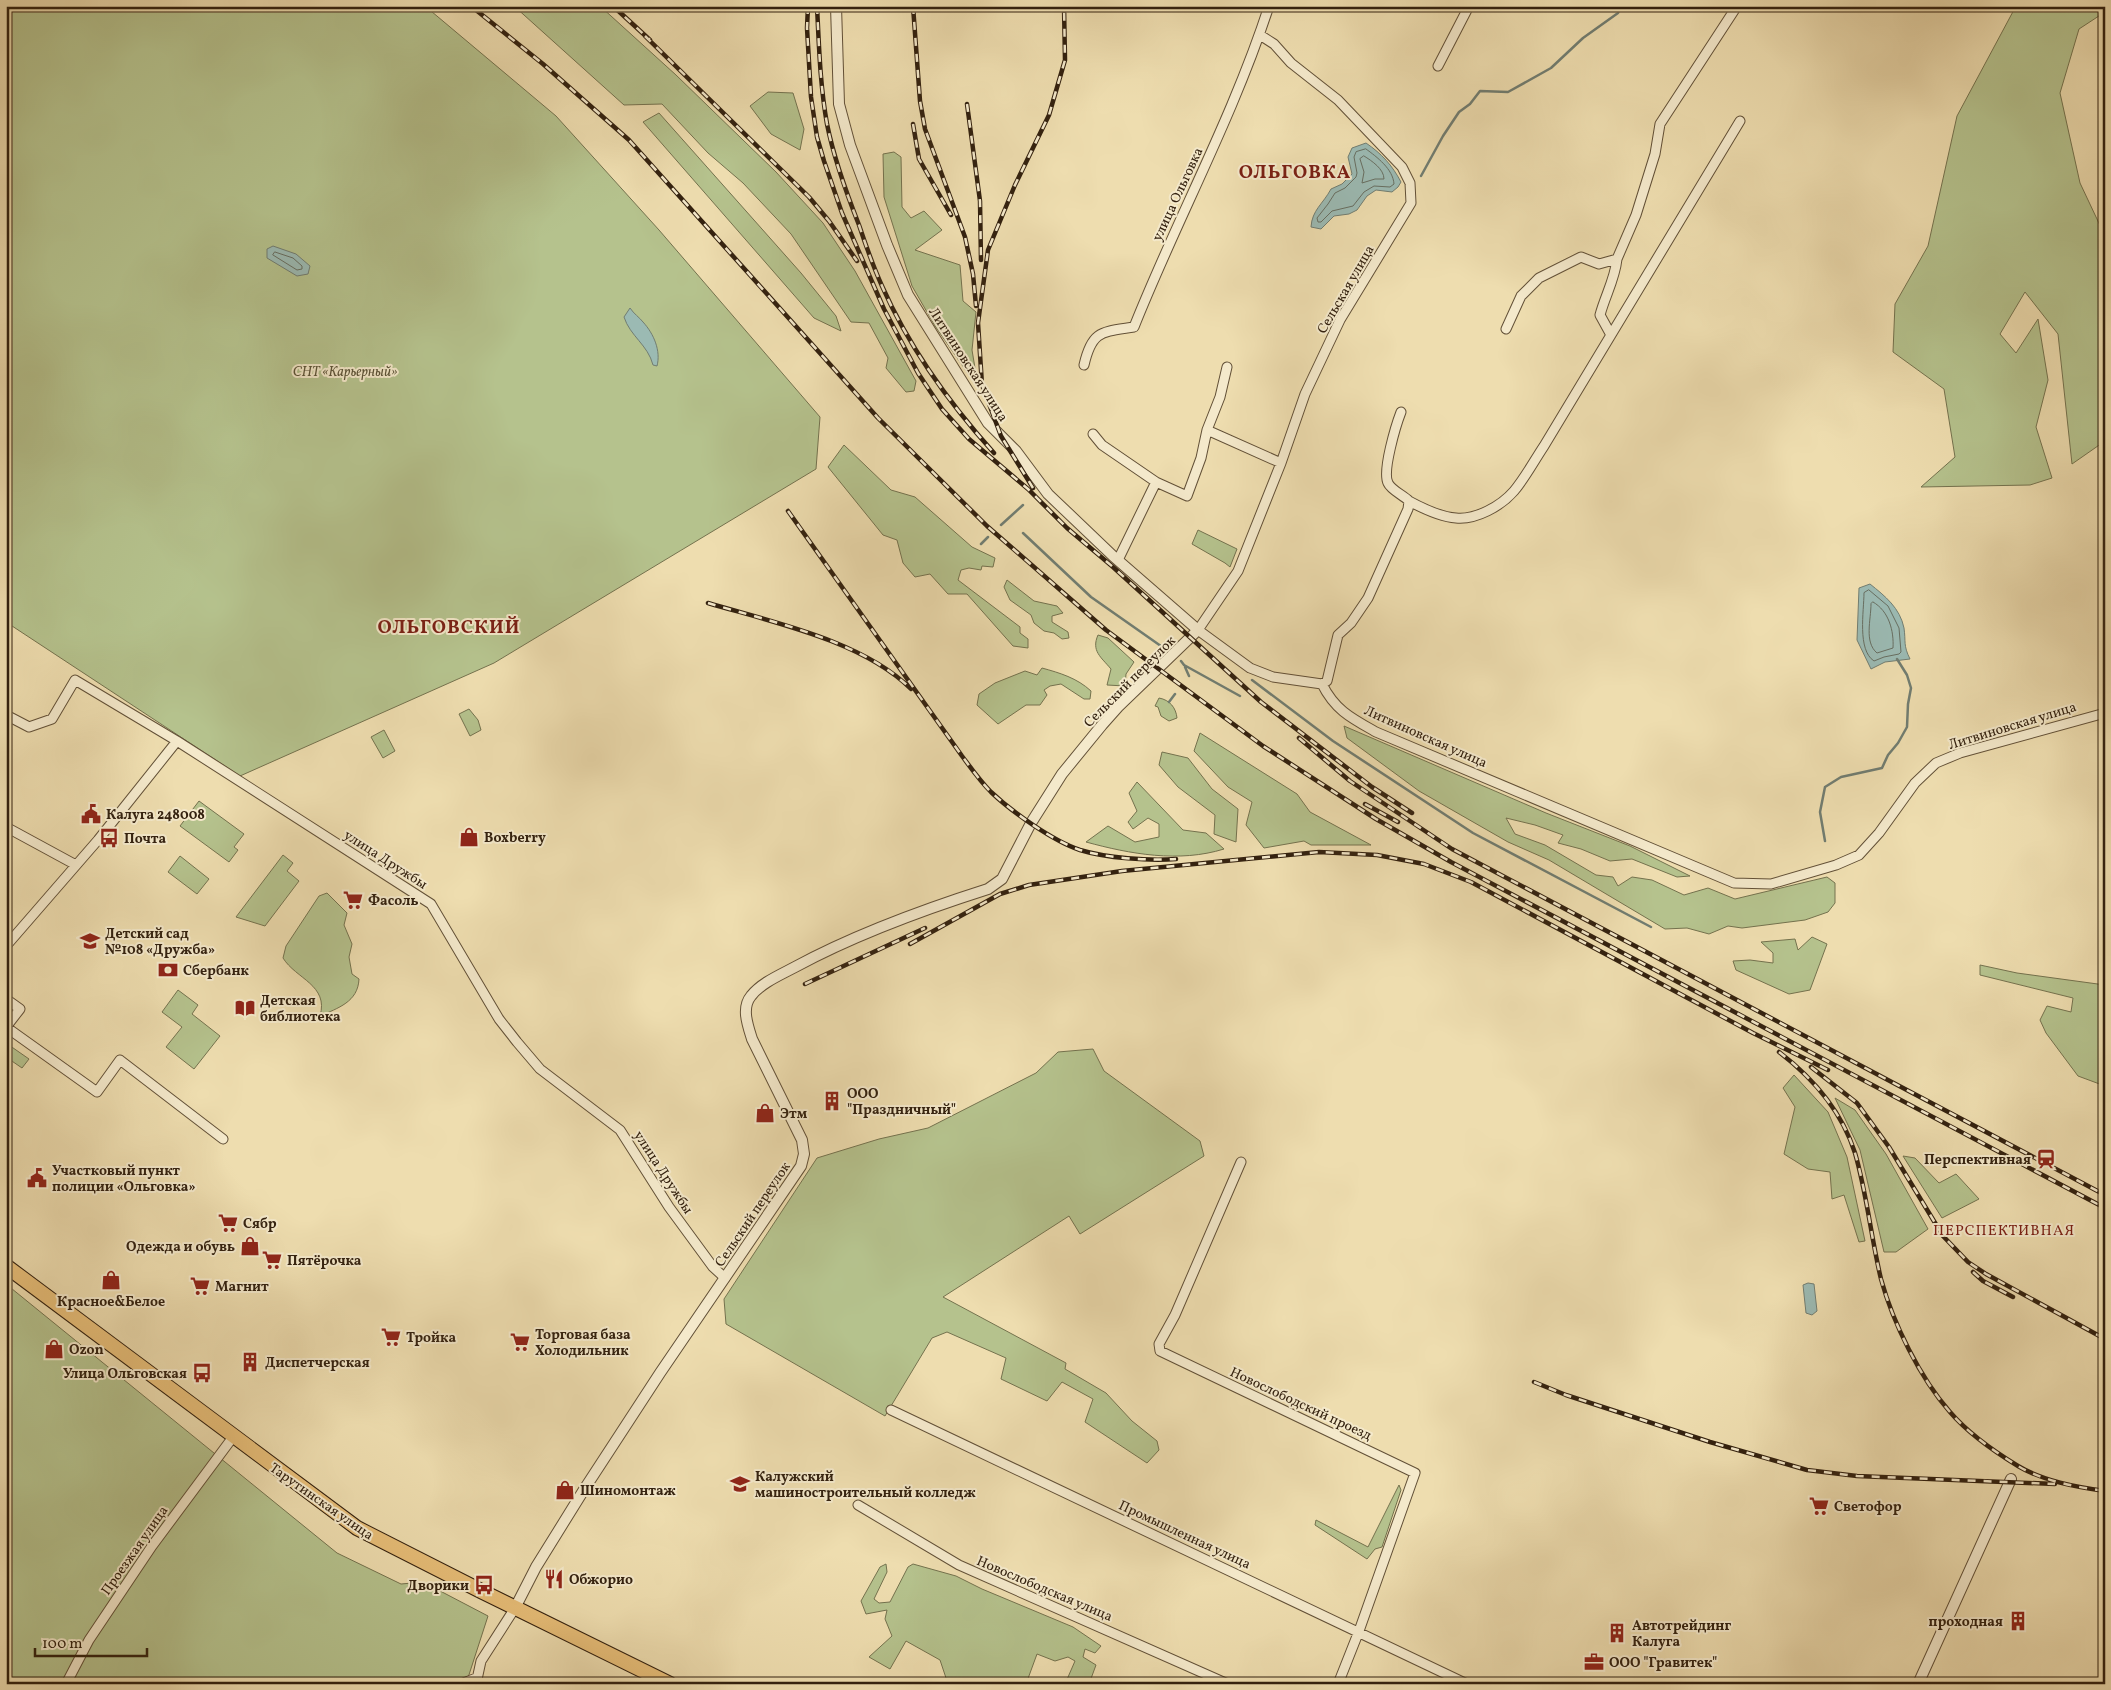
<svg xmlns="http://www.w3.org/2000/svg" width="2111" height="1690" font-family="Vollkorn,serif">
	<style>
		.green { fill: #b5c28d; stroke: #74724e }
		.water { fill: #9bbab3; stroke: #717d71 }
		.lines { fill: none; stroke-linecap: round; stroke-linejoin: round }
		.shore { stroke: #676e61; stroke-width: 1 }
		.stream { stroke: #717d71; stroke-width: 2.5 }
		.minor-casing { stroke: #625037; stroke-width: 11 }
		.tertiary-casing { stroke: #625037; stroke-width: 12 }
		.primary-casing { stroke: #33210f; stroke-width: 16 }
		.minor { stroke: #f4e9cb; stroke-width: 9 }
		.tertiary { stroke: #f4e9cb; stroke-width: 10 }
		.primary { stroke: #e7be78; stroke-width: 14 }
		.rail-casing { stroke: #33210f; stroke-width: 4.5 }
		.rail { stroke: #f4e9cb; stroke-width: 2.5; stroke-dasharray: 8; stroke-linecap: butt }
		.labels { text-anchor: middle; stroke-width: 4; stroke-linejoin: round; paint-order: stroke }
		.street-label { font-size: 14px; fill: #33210f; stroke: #f4e9cb }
		.park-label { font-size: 14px; font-style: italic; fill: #5a5135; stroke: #f4e9cb }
		.poi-label { font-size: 14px; font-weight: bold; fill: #33210f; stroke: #f4e9cb; text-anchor: start }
		.neighbourhood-label { font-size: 15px; letter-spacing: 1px; fill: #7a1f14; stroke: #f4e9cb }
		.district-label { font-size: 19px; font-weight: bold; letter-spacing: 1px; fill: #7a1f14; stroke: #f4e9cb }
	</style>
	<rect width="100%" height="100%" fill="#eeddaf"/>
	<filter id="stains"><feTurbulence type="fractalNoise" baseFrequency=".004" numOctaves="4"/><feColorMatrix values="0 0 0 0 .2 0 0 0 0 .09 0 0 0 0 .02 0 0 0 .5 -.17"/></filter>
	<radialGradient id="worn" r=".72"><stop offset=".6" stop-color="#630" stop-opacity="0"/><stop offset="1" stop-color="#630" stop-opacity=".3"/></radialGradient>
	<path class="green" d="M6,6h419l131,110 103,114 161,187 -4,52 -322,194 -254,113 -234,-154z
		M514,6h86l76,69 100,97 47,51 32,48 61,110 -2,10 -8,1 -20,-24 2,-10 -19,-35 -18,-1 -60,-88 -48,-51 -35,-30 -46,-49 -38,1z
		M2016,6h89v6l-26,17 -19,64 20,90 25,53v205l-33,23 -14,-130 -33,-42 -25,42 16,19 22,-34 10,61 -12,47 16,51 -22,7 -109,2 34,-30 -11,-68 -51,-37 2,-48 33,-58 29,-130z
		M768,92l25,1 11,36 -4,21 -29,-16 -21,-28z
		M659,113l142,160 35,43 5,15 -27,-13 -171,-196z
		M894,152l7,5 1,50 9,11 13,-7 18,19 -27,20 45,15 3,36 13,11 -4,38 5,30 -6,-2 -36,-52 -23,-40 -28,-89 -1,-43z
		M844,445l47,45 24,7 57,50 23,11 -2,9 -11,-1 -1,4 -12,-2 -8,2 -3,10 62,47v6l8,6v9l-15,-2 -46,-52h-19l-18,-20 -15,3 -12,-14 -6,-23 -14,-5 -55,-68z
		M1198,530l39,19 -7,18 -5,-4 -33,-19z
		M1007,580l27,21 23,5 6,7 -11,3v6l16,10 1,6 -7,1 -8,-6 -10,-2 -10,-8 -3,-8 -21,-15 -6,-13z
		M1098,635l10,3 26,24 -8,12 -1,12 -18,-1 4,-16c-10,-12 -20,-18 -13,-34z
		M1042,668c18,5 35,10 49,23l-1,8h-6l-23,-15 -11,2 -6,4 3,5 -7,10h-14l-28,19 -21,-19 2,-11 16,-11 30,-12 12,4z
		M1159,698c11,2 17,10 18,20l-8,3 -8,-5 -3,-9 -3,-1z
		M469,709l9,11 3,10 -11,6 -11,-22z
		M1344,726l202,87 84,33 60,30 -13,1 -45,-18 -22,2 -29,-12 -23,-6 5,-8 -28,-10 -29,-7 9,16 30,11 51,30 17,2 5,9 14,-9 20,3 32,15 24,-7 27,11 92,-22 8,6v20l-7,9 -23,8 -63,8 -14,-2 -19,8 -22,-6 -22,1 -116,-69 -41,-18 -89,-51 -72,-53z
		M384,730l11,21 -12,7 -12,-21z
		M1200,733l97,61 13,18 61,33h-60l-7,-4 -40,7 -18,-23 6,-23 -24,-15 -34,-36z
		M1162,752l26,6 24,31 26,20 -2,33 -22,-8 1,-19 -37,-28 -19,-22z
		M1137,782l46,48 23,3 18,16c-45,14 -94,5 -138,-7l22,-16 27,16 24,-5v-13l-11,-6 -15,11 -5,-7 9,-11 -8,-18z
		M199,801l45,33 -10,13 4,3 -9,12 -49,-36z
		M283,855l10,8 -6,8 12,10 -34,45 -29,-9z
		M180,856l29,23 -12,15 -29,-22z
		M327,893l20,20 -3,12 8,19 -3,13 3,17 7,5c-1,23 -21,29 -39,37 9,-31 -24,-37 -37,-58l3,-12 33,-50z
		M1812,937l15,7 -17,46 -21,4 -53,-24 -3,-9 17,-1 23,3v-10l-12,-11 34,-3 3,11z
		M1980,965l37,8 88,12v101l-27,-10 -32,-43 -6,-13 7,-14 24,6 2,-14 -93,-23z
		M178,990l20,15 -6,9 28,22 -26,33 -28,-22 16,-20 -20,-15z
		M6,1043l23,16 -7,9 -16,-11z
		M1093,1049l11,22 96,70 4,15 -124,78 -11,-18 -126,81 123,66 -1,6 41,24 26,28 25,20 2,9 -12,13 -62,-41 8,-23 -31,-17 -15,19 -46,-22 5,-21 -59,-26 -15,6 -47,78 -159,-92 -2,-25 93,-141 62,-19 49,-11 108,-55 22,-21z
		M1794,1075l34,37 19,45 18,84 -6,1 -15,-47 -12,4 -2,-27 -22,-3 -24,-15 11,-47 -12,-19z
		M1835,1098l20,12 31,44 42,75 -32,23h-12l-24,-102z
		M1903,1156l12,2 24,25 17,-9 23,25 -37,19z
		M6,1284l331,269 64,31 22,-2 65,34 -22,68h-460z
		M1399,1485l2,5 -19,57 -7,2 -8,10 -52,-34 1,-5 52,27z
		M886,1564l1,8 -13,27 5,4 11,-1 18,-35 5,-3 43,12 26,13 91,38 28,19 -6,7 -10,-4 -2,8 13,8 -7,19h-24l10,-23 -7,-4 -13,4 -18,-7 -11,30h-83l3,-6 -6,-18 -34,-19 -16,28 -21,-12 23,-21 -7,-17 2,-9 -21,4 -5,-13 19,-34z"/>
	<path class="water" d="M1366,143c16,11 26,22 35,39l-3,5 -6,5 -16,-2 -9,6 -10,14 -8,4 -15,2 -13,13 -10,-2c1,-17 12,-23 20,-38l11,-5 10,-10 -4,-17 4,-9z
		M273,246l23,8 14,12 -2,8 -11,2 -30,-18v-9z
		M630,308c4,6 9,9 13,14 11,12 18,29 14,44l-4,-1c-5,-20 -23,-29 -29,-48z
		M1870,584c15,12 30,24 34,44 2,14 -1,17 6,31l-25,3 -14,7 -14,-29 2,-52z
		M1808,1283l6,1 3,27 -5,4 -6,-2 -3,-28z"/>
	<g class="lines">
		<path class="shore" d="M1366,149c11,8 27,20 28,35l-4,3 -16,-1 -10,6 -11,14 -21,5 -11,11h-3l-1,-4 11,-14 7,-11 10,-5 11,-11 1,-4 -3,-16 2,-5z
			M1364,156c8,5 20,13 20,23h-9l-13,4 2,-11 -4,-13z
			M275,252l18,6 9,8v3l-5,1 -24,-15z
			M1869,590l19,16 11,22 2,24 -2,2 -15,3 -10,4c-17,-11 -10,-50 -10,-68z
			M1873,602c16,9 21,29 20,46l-16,5c-13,-11 -6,-33 -6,-49z"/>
		<path class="stream" d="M1421,176l22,-40 16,-24 11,-8 10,-13 28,1 43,-24 32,-30 35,-25 3,-7
			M1001,525l22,-20
			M1023,533l68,64 77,54
			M981,544l7,-7
			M1181,661l3,4 56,31
			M1185,667l4,9
			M1252,680l81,61 140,92 178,94
			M1169,702l6,-8
			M1825,841l-5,-29 5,-25 16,-10 41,-9 6,-13 10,-12 9,-16 1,-23 3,-16 -4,-13 -10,-16"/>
		<defs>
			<path id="minor" d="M1260,35l14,9 17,19 47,37 64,67 8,16 1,20 -71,117 -35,74 -24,69 -43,108 -40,59 52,38 23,9 49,7c13,26 29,34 54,48l358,151 37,1 65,-19 23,-10 20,-22 36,-50 21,-20 24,-10 145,-40
				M1438,66l31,-60
				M1506,329l15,-33 18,-18 42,-21 18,7 18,-5 19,-44 19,-61 5,-30 77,-118
				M1611,335l-11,-20c5,-19 15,-36 17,-56
				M1084,365c8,-35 18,-33 50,-38 43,-108 99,-210 135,-321
				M1207,430l74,33
				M1093,434l9,11 54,37 -38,78
				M1156,482l31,14 14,-38 6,-28 13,-33 7,-30
				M1409,501c13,7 31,16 47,17 20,2 45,-12 58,-27 11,-13 20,-30 30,-45l196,-325
				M1322,684l5,-3 11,-46 13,-12 17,-25 40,-89 1,-8c-6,-6 -18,-11 -21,-18 -6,-12 8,-58 13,-71
				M6,715l23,12 23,-8 23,-39 102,61 254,163 68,115 18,23 23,27 80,61 49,77 44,60 12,11
				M6,827l70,38
				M6,946l92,-106 79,-99
				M6,999l14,10 -14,18 91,65 23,-32 103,79
				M1241,1162l-66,153 -16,29 1,7 255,122 -56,158 -21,53
				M891,1410l576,274
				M858,1505l101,60 269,119
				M66,1684l23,-44 63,-94 81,-109
				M461,1684l15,-6
				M476,1684l5,-23 34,-53"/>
			<path id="tertiary" d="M515,1608l21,-41 49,-79 75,-115 141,-207 3,-12 -2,-14 -50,-101c-4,-13 -11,-31 -1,-43 10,-13 29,-21 44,-29 61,-33 127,-57 193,-78l14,-10 29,-56 31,-49 40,-49 16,-18 80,-77 -85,-74 -65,-62 -32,-43 -28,-28 -80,-128 -21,-50 -37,-100 -11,-41 -3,-98
				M1918,1684l93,-205"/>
			<path id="primary" d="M6,1266l351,262 124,63 189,93"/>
		</defs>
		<use href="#minor" class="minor-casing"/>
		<use href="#tertiary" class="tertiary-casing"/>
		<use href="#primary" class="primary-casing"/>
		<use href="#minor" class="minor"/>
		<use href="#tertiary" class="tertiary"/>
		<use href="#primary" class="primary"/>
		<defs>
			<path id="rail" d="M471,6l72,58 86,76 249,278 109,108 119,104 157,116 113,73 75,43 654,346
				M613,6l37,34
				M808,6l-1,22 4,69 6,40 7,24 18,52 42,96 34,64 24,36 27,30 59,50 39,39 46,39 148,135 111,85 40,26
				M817,6c2,40 3,79 10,118 7,35 19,68 32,101 7,21 14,41 23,61 27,61 67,117 112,167
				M913,6l7,95 5,28 40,108 8,37 3,32
				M645,36l164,161 20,24 28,40
				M967,104l13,97 1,59
				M913,124l6,35 32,56
				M1033,488l-32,-52 -19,-51 -4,-62 10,-73 27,-65 34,-70 16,-55 -1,-54
				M788,511l174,245c9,12 18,25 29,36 21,20 62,49 89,58 26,8 69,11 96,9
				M708,603c64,19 155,38 203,86
				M1299,738l51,43 102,68 653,346
				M1365,804l33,18
				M910,944l90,-50 29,-9 93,-14 197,-19 58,3 47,9 47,18 282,151 75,37
				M805,984l120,-56
				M1779,1052c34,26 63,60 76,101 12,41 16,85 26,126 12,44 39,99 69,133 18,21 45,40 68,54 25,15 58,21 87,25
				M1811,1067l46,36 32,44 54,89 25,26 18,12 119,65
				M1973,1272l10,9 30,16
				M1534,1382l32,13 144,47 97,28 50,6 198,8"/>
		</defs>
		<use href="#rail" class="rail-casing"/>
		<use href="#rail" class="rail"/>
	</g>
	<defs>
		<symbol id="civic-bare" viewBox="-9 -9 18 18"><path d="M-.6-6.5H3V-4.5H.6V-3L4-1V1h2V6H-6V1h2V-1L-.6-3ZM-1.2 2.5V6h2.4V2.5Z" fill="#8f2418" stroke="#f4e9cb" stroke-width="2.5" paint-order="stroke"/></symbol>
		<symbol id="shop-bare" viewBox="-9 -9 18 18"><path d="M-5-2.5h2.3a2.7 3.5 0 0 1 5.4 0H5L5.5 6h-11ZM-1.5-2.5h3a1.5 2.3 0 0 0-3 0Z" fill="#8f2418" stroke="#f4e9cb" stroke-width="2.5" paint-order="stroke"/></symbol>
		<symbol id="bus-bare" viewBox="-9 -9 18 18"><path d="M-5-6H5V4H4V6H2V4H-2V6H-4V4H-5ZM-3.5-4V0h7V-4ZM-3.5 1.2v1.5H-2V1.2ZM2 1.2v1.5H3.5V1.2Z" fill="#8f2418" stroke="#f4e9cb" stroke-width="2.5" paint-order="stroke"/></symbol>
		<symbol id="supermarket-bare" viewBox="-9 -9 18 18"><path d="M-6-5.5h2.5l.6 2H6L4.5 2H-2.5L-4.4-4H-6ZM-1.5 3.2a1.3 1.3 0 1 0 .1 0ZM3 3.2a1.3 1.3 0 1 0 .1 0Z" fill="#8f2418" stroke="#f4e9cb" stroke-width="2.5" paint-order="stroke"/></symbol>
		<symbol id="school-bare" viewBox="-9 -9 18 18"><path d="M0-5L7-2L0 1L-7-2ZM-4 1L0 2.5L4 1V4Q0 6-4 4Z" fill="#8f2418" stroke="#f4e9cb" stroke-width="2.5" paint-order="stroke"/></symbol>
		<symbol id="bank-bare" viewBox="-9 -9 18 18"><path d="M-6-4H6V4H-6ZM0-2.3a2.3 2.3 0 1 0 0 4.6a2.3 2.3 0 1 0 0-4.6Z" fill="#8f2418" stroke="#f4e9cb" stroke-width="2.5" paint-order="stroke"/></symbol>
		<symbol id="library-bare" viewBox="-9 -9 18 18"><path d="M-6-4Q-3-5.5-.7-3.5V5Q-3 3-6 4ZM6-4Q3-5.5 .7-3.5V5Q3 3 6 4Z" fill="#8f2418" stroke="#f4e9cb" stroke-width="2.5" paint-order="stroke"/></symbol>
		<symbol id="building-bare" viewBox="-9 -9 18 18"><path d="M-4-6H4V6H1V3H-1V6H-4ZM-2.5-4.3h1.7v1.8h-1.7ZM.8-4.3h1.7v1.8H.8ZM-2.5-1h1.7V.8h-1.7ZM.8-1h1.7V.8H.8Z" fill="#8f2418" stroke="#f4e9cb" stroke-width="2.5" paint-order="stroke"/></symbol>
		<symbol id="station-bare" viewBox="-9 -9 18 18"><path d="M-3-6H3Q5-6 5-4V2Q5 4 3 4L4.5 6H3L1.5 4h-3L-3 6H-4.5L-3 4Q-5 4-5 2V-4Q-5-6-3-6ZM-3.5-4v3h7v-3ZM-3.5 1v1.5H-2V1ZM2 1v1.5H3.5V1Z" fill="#8f2418" stroke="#f4e9cb" stroke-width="2.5" paint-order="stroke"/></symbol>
		<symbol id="university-bare" viewBox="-9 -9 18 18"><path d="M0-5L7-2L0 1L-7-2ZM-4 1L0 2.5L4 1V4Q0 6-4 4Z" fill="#8f2418" stroke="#f4e9cb" stroke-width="2.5" paint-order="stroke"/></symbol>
		<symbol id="restaurant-bare" viewBox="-9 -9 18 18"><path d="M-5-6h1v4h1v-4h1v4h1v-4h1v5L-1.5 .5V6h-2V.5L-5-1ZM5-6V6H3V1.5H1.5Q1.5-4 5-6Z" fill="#8f2418" stroke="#f4e9cb" stroke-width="2.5" paint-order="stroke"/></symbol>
		<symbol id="office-bare" viewBox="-9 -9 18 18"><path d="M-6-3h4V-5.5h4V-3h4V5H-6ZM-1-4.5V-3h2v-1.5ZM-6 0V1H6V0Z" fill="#8f2418" stroke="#f4e9cb" stroke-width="2.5" paint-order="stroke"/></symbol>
	</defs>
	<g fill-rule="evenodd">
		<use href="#civic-bare" x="77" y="800" width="28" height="28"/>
		<use href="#shop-bare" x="455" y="823" width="28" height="28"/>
		<use href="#bus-bare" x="95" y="824" width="28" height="28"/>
		<use href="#supermarket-bare" x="339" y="886" width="28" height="28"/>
		<use href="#school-bare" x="76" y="927" width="28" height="28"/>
		<use href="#bank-bare" x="154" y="956" width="28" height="28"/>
		<use href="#library-bare" x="231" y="994" width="28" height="28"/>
		<use href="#building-bare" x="818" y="1087" width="28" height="28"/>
		<use href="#shop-bare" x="751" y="1099" width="28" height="28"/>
		<use href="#station-bare" x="2032" y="1145" width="28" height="28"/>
		<use href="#civic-bare" x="23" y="1164" width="28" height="28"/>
		<use href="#supermarket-bare" x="214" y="1209" width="28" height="28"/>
		<use href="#shop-bare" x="236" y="1232" width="28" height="28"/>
		<use href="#supermarket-bare" x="258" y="1246" width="28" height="28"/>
		<use href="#shop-bare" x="97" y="1266" width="28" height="28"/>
		<use href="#supermarket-bare" x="186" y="1272" width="28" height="28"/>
		<use href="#supermarket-bare" x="377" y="1323" width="28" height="28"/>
		<use href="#supermarket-bare" x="506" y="1328" width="28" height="28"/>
		<use href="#shop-bare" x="40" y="1335" width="28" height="28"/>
		<use href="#building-bare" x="236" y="1348" width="28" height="28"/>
		<use href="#bus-bare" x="188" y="1359" width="28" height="28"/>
		<use href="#university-bare" x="726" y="1470" width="28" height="28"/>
		<use href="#shop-bare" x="551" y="1476" width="28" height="28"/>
		<use href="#supermarket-bare" x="1805" y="1492" width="28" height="28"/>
		<use href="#restaurant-bare" x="540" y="1565" width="28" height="28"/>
		<use href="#bus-bare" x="470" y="1571" width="28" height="28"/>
		<use href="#building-bare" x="2004" y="1607" width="28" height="28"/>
		<use href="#building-bare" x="1603" y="1619" width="28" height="28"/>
		<use href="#office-bare" x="1580" y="1648" width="28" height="28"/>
	</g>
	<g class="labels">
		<g class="street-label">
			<text transform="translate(1177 194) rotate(-65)" y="5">улица Ольговка</text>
			<text transform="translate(1345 289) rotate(-60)" y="5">Сельская улица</text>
			<text transform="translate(969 364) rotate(57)" y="5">Литвиновская улица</text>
			<text transform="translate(1129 681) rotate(-45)" y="5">Сельский переулок</text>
			<text transform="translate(2012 725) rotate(-17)" y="5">Литвиновская улица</text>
			<text transform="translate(1426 736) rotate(24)" y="5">Литвиновская улица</text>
			<text transform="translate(386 859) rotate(33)" y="5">улица Дружбы</text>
			<text transform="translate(664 1172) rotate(57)" y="5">улица Дружбы</text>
			<text transform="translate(752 1214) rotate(-56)" y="5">Сельский переулок</text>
			<text transform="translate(1301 1403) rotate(25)" y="5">Новослободский проезд</text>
			<text transform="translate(322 1501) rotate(35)" y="5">Тарутинская улица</text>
			<text transform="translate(1185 1534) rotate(25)" y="5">Промышленная улица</text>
			<text transform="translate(134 1550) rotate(-55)" y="5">Проезжая улица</text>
			<text transform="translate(1045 1588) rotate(23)" y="5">Новослободская улица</text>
		</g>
		<g class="park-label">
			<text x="345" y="376">СНТ «Карьерный»</text>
		</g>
		<g class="poi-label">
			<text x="106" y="819">Калуга 248008</text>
			<text x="484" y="842">Boxberry</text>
			<text x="124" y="843">Почта</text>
			<text x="368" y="905">Фасоль</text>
			<text x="105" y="938">Детский сад<tspan x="105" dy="16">№108 «Дружба»</tspan></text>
			<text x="183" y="975">Сбербанк</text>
			<text x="260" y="1005">Детская<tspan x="260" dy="16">библиотека</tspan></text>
			<text x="847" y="1098">ООО<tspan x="847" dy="16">"Праздничный"</tspan></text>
			<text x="780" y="1118">Этм</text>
			<text x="2031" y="1164" text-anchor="end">Перспективная</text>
			<text x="52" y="1175">Участковый пункт<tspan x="52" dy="16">полиции «Ольговка»</tspan></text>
			<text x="243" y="1228">Сябр</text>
			<text x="235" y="1251" text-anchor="end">Одежда и обувь</text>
			<text x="287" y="1265">Пятёрочка</text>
			<text x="215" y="1291">Магнит</text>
			<text x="111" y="1306" text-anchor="middle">Красное&amp;Белое</text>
			<text x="535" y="1339">Торговая база<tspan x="535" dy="16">Холодильник</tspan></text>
			<text x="406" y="1342">Тройка</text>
			<text x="69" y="1354">Ozon</text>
			<text x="265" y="1367">Диспетчерская</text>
			<text x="187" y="1378" text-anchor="end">Улица Ольговская</text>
			<text x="755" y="1481">Калужский<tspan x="755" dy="16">машиностроительный колледж</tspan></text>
			<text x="580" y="1495">Шиномонтаж</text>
			<text x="1834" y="1511">Светофор</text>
			<text x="569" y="1584">Обжорио</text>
			<text x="469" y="1590" text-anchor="end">Дворики</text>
			<text x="2003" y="1626" text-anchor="end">проходная</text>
			<text x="1632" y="1630">Автотрейдинг<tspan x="1632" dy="16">Калуга</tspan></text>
			<text x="1609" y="1667">ООО "Гравитек"</text>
		</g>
		<g class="neighbourhood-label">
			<text x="2004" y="1235">ПЕРСПЕКТИВНАЯ</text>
		</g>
		<g class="district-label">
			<text x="1295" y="178">ОЛЬГОВКА</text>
			<text x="449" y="633">ОЛЬГОВСКИЙ</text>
		</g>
	</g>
	<rect width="2111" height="1690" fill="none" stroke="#eeddaf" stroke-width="25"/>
	<rect x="8" y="8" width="2096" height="1675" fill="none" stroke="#33210f" stroke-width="2.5"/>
	<rect x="12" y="12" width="2086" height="1665" fill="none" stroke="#33210f"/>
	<path d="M35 1648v8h112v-8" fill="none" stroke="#33210f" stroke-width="2.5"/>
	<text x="42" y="1648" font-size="15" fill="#33210f" stroke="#f4e9cb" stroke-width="4" paint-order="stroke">100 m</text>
	<rect width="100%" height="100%" filter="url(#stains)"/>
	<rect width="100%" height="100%" fill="url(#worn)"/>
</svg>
